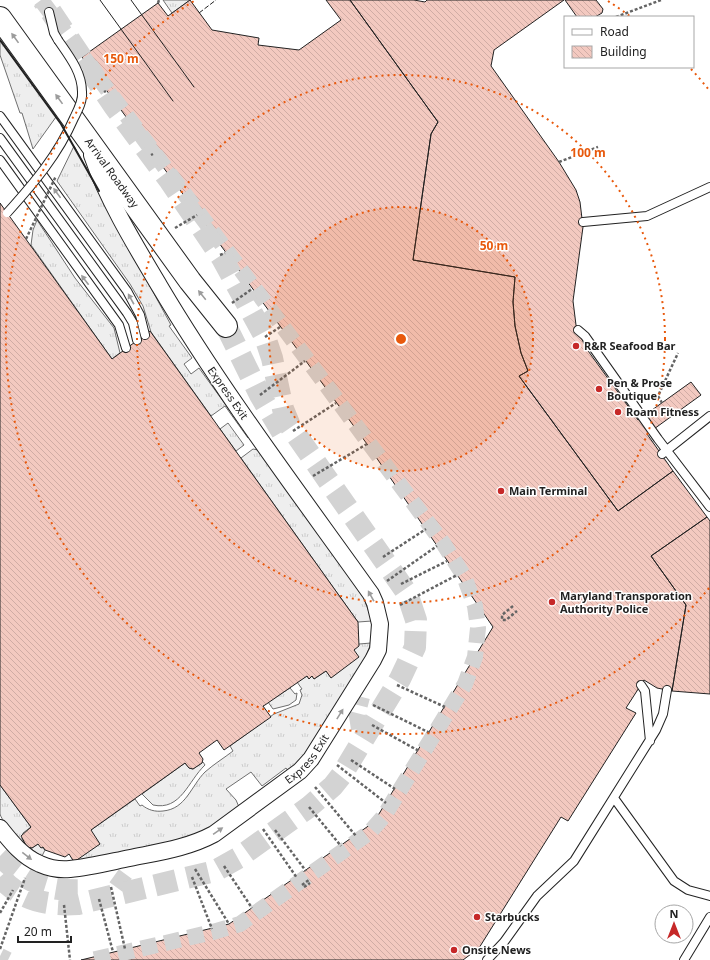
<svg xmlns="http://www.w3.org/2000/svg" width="710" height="960" font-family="'Noto Sans',sans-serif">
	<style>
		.grass { fill: url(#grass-tufts); stroke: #6f6f6f }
		.building { fill: url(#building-back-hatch); stroke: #222 }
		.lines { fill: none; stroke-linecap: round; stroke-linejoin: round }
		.minor-tunnel { stroke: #d3d3d3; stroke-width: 16; stroke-dasharray: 16 8; stroke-linecap: butt }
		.secondary-tunnel { stroke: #d3d3d3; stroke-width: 22; stroke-dasharray: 22 11; stroke-linecap: butt }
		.service-casing { stroke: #222; stroke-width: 10 }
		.minor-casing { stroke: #222; stroke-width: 18 }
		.secondary-casing { stroke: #222; stroke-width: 24 }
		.path { stroke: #646464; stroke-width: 2.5; stroke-dasharray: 3 2; stroke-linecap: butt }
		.service { stroke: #fff; stroke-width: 8 }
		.minor { stroke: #fff; stroke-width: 16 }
		.secondary { stroke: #fff; stroke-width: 22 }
		.tram { stroke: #222; stroke-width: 1 }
		.service-bridge-casing { stroke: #222; stroke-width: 10; stroke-linecap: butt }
		.path-bridge { stroke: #646464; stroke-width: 2.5; stroke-dasharray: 3 2; stroke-linecap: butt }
		.service-bridge { stroke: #fff; stroke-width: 8 }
		.fence { stroke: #222; stroke-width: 1; stroke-dasharray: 5 2; stroke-linecap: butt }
		.wall { stroke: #222; stroke-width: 2 }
		.oneway { fill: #9c9c9c }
		.ring { fill: none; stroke: #e8590c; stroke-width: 2; stroke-dasharray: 2 4 }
		.poi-dot { fill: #c62828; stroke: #fff; stroke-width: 1.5 }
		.labels { text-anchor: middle; stroke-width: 3; stroke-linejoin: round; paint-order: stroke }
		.street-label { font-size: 11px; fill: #222; stroke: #fff }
		.poi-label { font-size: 11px; font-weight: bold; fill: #222; stroke: #fff; text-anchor: start }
		.centre { fill: #e8590c; stroke: #fff; stroke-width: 2 }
		.ring-label { font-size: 12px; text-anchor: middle; font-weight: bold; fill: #e8590c; stroke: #fff; stroke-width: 3; stroke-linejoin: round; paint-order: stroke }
	</style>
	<defs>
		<pattern id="grass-tufts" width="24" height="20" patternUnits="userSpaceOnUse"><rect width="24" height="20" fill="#eee"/><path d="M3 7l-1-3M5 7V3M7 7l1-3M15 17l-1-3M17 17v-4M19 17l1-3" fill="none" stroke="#ccc"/></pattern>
		<pattern id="building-back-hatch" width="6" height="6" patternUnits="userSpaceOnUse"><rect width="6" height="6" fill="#f3c9c0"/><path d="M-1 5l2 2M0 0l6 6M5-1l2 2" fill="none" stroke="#d0aca5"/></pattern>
	</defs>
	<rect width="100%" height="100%" fill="#fff"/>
	<path class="grass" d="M163,0h27l-18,13z
		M0,40l56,77 -23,32 -11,-36h-2l-20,-58z
		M74,146l97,179 -2,1 23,32 -8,6 7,10 8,-6 50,69 -1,1 -23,-32 -14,10 -60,-84 -8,-26 -13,-22 -73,-103z
		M37,220l38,58 39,50 6,25 -8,6 -81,-114 2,-15z
		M228,423l16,22 -8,6 -16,-22z
		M253,449l5,1 106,148 8,23 -14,1 -117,-164z
		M371,643l-6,16 -60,98 -17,14 -2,-3 -24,18 -11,-14 -25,17 10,11 3,7 -32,24 -18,7 -115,24 17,-32 44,-31 5,7 2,-1c6,5 13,7 21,6 23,-2 28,-25 42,-39 9,-8 19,-14 28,-21l-3,-5 44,-32 25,-10 3,-9 -2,-5 2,-1 -5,-7 10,-6 2,3 3,-3 2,3 12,-8 5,6 28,-33z
		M290,688l5,6 2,-1 -1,7 -7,5 -16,4 -5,-7z
		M203,762l2,3c-17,16 -24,46 -52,40l-11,-11 43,-31 4,5 4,1z
		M0,785l31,42 -8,6 -1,6 6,9h4l6,-4 7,6 -3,6c-11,-5 -39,-31 -42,-42 0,-9 0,-20 0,-29z"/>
	<path class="building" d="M190,0l22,30 47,8 -1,7 41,5 42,-30 -15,-20h24l88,122 -7,12 -18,126 102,17 -2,25 2,24 6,27 7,18 -9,5 99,135 55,-40 34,46 -56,39 35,49 -14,86 -15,-3 -13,-8 -18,28 10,5 -68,108 -7,-4 -82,131 -16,12h-382l148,-36 145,-102 119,-195 -126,-183 -285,-387 76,-54 10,13z
		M350,0h64l11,2 2,-2h137l-70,50 -3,16 68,96 17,28 4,12 3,25 -10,74 3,24 10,23 52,72 53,-38 10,13 -54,39 26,37 -55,40 -99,-135 9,-5 -7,-18 -6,-27 -2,-24 2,-25 -102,-17 18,-126 7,-12z
		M565,0h31l7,9 -1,4 -7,4h-18z
		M0,203l112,156 38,-28 208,291 1,24 -5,4 5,7 -28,21 -5,-7 -12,8 -2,-3 -3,3 -2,-3 -42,29 -2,1 8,11 -47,33 -7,-10 -18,13 4,6 -1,4 -9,6 -4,-1 -4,-5 -94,67 9,14 -26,18 -5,-8 -4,3 -20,-7 -2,-3 -2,1 -3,-4 -6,4 -5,-1 -6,-11 10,-9 -31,-42z
		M707,517l3,4v173l-38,-3 14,-86 -35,-49z"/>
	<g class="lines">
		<path class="minor-tunnel" d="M41,0l402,543 21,33 11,30 3,22 -3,29 -10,27 -81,132 -14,16 -130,92 -27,8 -121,28
			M359,729l-2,-13 5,-19
			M116,887l13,-18
			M0,956l8,4"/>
		<path class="secondary-tunnel" d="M226,326l34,69 22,37
			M0,856c29,28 47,36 88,34
			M0,877c21,24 48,29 78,27l137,-33 23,-13 71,-51 24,-21 8,-10 59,-97 15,-32 1,-27 -9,-27 -117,-167 -7,-17 -11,-51 -7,-21 -43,-79 -52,-77 -56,-75 -71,-106"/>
		<defs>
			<path id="service" d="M49,12l5,21 4,7
				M0,116l127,175 13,24 5,20
				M0,138l127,175 6,10 4,17
				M0,160l119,165 7,23
				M583,222l64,-6 63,-29
				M578,330l7,6 73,103 52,68
				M662,454l48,-38
				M641,685l4,6 5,50
				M614,798l60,83 14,9 22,6
				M487,960l17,-18 33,-46 37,-35 82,-131 7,-16 4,-24
				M684,960l26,-43"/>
			<g id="minor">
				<path id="s1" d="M0,828c11,14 23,29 40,36 9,4 20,6 30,5 20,-2 40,-7 60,-11 29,-6 58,-10 84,-24l86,-63 11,-12 62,-99 5,-10 2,-26 -5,-21 -4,-9c-72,-101 -148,-201 -211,-307 -25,-42 -52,-86 -68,-132"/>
			</g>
			<g id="secondary">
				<path id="s2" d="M0,18l190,263 36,45"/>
			</g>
		</defs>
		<use href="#service" class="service-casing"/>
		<use href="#minor" class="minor-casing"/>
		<use href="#secondary" class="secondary-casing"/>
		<path class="path" d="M158,3l1,-3
			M616,17l45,-17
			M104,92l2,-1
			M151,155l2,-1
			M559,162l39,-15
			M175,228l22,-13
			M220,255l5,-2
			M232,303l20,-14
			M265,337l15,-10
			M260,395l45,-34
			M662,403l-4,-7 20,-43
			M293,431l43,-28
			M313,476l54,-32
			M383,557l43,-28
			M387,581l50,-35
			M401,584l46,-23
			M400,605l57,-30
			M513,606l-11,9v5h4l11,-9
			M397,685l48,22
			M373,705l57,28
			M372,725l47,26
			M351,760l44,29
			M337,765l49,38
			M315,787l41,49
			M309,807l32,39
			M263,829l34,49
			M275,830l31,41
			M224,866l28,42
			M195,869l34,55
			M192,877l20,52
			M302,885l7,-5
			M111,887l14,62
			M304,887l6,-4
			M99,899l14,53
			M64,905l6,55
			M0,913l13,-23
			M0,949l25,-71"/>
		<use href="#service" class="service"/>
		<use href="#minor" class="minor"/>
		<use href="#secondary" class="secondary"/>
		<path class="tram" d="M100,0l73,101
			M131,0l63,87"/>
		<defs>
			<path id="service-bridge" d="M7,213c27,-30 51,-58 67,-95 4,-8 9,-17 8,-26 0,-20 -13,-36 -24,-52"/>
		</defs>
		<use href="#service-bridge" class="service-bridge-casing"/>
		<path class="path-bridge" d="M26,239l30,-63"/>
		<use href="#service-bridge" class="service-bridge"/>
		<path class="fence" d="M199,13l17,-13"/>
		<path class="wall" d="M0,40l61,84 38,67"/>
	</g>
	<defs><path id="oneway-solid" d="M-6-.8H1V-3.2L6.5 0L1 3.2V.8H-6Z"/></defs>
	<g class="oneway">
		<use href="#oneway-solid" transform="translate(15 38) rotate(-126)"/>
		<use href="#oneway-solid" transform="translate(59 99) rotate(-126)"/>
		<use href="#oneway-solid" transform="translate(57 193) rotate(-126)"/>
		<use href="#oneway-solid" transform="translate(85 280) rotate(-127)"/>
		<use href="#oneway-solid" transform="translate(202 295) rotate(-129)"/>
		<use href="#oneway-solid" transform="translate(131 299) rotate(-119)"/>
		<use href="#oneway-solid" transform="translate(371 596) rotate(-119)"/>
		<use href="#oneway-solid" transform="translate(340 714) rotate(-58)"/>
		<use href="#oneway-solid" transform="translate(218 831) rotate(-35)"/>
		<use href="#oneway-solid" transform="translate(27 856) rotate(38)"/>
	</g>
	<circle cx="401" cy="339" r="132" fill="#e8590c" fill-opacity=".12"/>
	<g class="ring">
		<circle cx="401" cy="339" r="132"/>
		<circle cx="401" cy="339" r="264"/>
		<path d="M709 588A396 396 0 1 1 194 1M608 1A396 396 0 0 1 631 17M691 69A396 396 0 0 1 709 90"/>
	</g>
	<g class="poi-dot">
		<circle cx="576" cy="346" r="4"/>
		<circle cx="599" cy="389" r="4"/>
		<circle cx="618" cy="412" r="4"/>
		<circle cx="501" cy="491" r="4"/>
		<circle cx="552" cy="602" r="4"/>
		<circle cx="477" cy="917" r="4"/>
		<circle cx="454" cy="950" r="4"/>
	</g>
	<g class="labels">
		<g class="street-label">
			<text dy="4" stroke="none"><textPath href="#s2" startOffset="191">Arrival Roadway</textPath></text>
			<text transform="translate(228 393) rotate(55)" y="4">Express Exit</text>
			<text dy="4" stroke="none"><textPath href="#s1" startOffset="354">Express Exit</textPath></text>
		</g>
		<g class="poi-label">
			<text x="584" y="350">R&amp;R Seafood Bar</text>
			<text x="607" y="387">Pen &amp; Prose<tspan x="607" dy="13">Boutique</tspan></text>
			<text x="626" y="416">Roam Fitness</text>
			<text x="509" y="495">Main Terminal</text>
			<text x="560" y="600">Maryland Transporation<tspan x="560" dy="13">Authority Police</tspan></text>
			<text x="485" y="921">Starbucks</text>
			<text x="462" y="954">Onsite News</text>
		</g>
	</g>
	<circle cx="401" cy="339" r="6" class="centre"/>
	<g class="ring-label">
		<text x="121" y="63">150 m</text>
		<text x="588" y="157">100 m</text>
		<text x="494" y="250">50 m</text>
	</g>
	<rect x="564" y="16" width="130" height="52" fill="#ffffff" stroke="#a7a7a7"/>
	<rect x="572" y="29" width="20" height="6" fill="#ffffff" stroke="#a7a7a7"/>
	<text x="600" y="36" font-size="12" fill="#222222">Road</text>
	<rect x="572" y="46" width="20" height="12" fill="url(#building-back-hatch)" stroke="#a7a7a7"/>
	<text x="600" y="56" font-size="12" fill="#222222">Building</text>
	<g transform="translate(674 924)"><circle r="19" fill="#ffffff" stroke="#a7a7a7"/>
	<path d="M0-3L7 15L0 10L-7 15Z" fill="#c62828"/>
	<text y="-6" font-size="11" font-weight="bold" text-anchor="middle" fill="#222222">N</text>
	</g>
	<path d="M18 936v6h53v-6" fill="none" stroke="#222222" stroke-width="2"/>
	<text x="24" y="936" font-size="12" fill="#222222" stroke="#ffffff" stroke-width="3" paint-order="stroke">20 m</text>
</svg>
